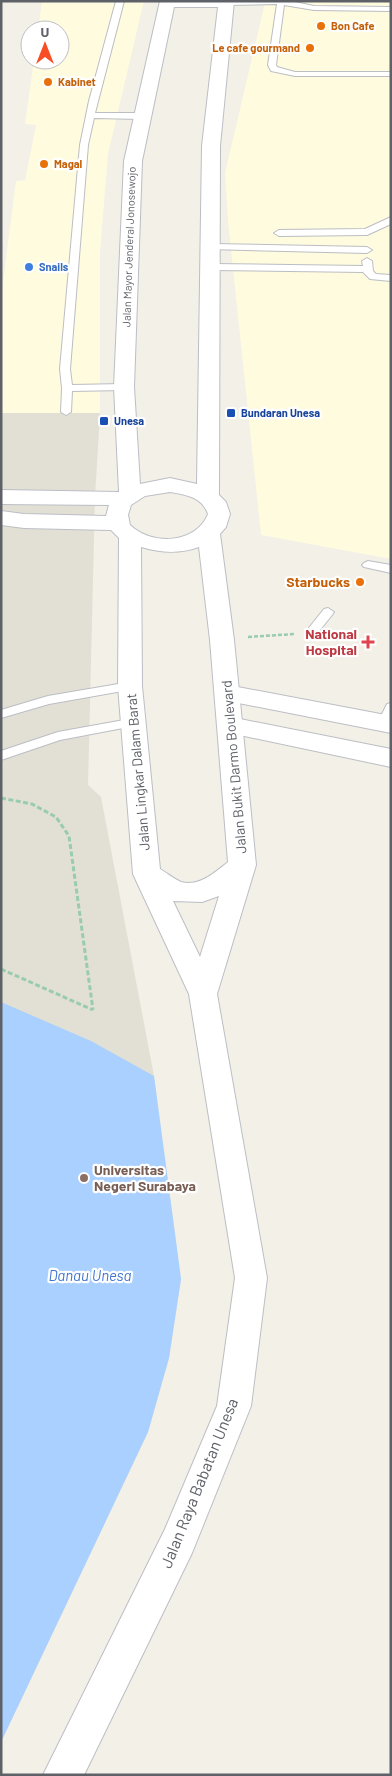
<svg xmlns="http://www.w3.org/2000/svg" width="392" height="1776" font-family="Barlow,sans-serif">
	<style>
		.commercial { fill: #fffbde }
		.education { fill: #e2e0d5 }
		.water { fill: #a9d0ff }
		.lines { fill: none; stroke-linecap: round; stroke-linejoin: round }
		.service-casing { stroke: #bbbec3; stroke-width: 2 }
		.minor-casing { stroke: #bbbec3; stroke-width: 2 }
		.secondary-casing { stroke: #bcbec5; stroke-width: 2 }
		.path-far1 { stroke: #99ccae; stroke-width: 2.5; stroke-dasharray: 4 2; stroke-linecap: butt }
		.path { stroke: #99ccae; stroke-width: 3; stroke-dasharray: 5 2.5; stroke-linecap: butt }
		.service { fill: #fff; fill-rule: evenodd }
		.minor { fill: #fff; fill-rule: evenodd }
		.secondary { fill: #fff; fill-rule: evenodd }
		.food-dot { fill: #e8710a; stroke: #fff; stroke-width: 2 }
		.shop-dot { fill: #3f7fe0; stroke: #fff; stroke-width: 2 }
		.transit-dot { fill: #1a4fb4; stroke: #fff; stroke-width: 2 }
		.health-dot { fill: #e0444e; stroke: #fff; stroke-width: 2 }
		.education-dot { fill: #8d6e63; stroke: #fff; stroke-width: 2 }
		.labels { text-anchor: middle; stroke-width: 4.5; stroke-linejoin: round; paint-order: stroke }
		.far-food-label { font-size: 11px; font-weight: bold; fill: #c56008; stroke: #fff; text-anchor: start }
		.far-street-label { font-size: 11px; fill: #5e6168; stroke: #fff }
		.far-shop-label { font-size: 11px; font-weight: bold; fill: #366cbe; stroke: #fff; text-anchor: start }
		.far-transit-label { font-size: 11px; font-weight: bold; fill: #164399; stroke: #fff; text-anchor: start }
		.food-label { font-size: 14px; font-weight: bold; fill: #c56008; stroke: #fff; text-anchor: end }
		.health-label { font-size: 14px; font-weight: bold; fill: #be3a42; stroke: #fff; text-anchor: end }
		.street-label { font-size: 14px; fill: #5e6168; stroke: #fff }
		.education-label { font-size: 14px; font-weight: bold; fill: #785e54; stroke: #fff; text-anchor: start }
		.water-label { font-size: 15px; font-style: italic; fill: #3f75cf; stroke: #fff }
		.near-street-label { font-size: 16px; fill: #5e6168; stroke: #fff }
	</style>
	<rect width="100%" height="100%" fill="#f2f0e7"/>
	<path class="commercial" d="M42,1h102l-36,153 -8,99v160h-99v-116l15,-116 9,-1 11,-55 -11,-1 9,-64h26v-30h-22z
		M263,1h128v558l-130,-24 -33,-314 -3,-48 39,-166z"/>
	<path class="education" d="M1,413h99l-5,84 -7,288 13,12 53,279 27,203 -12,79 -21,74 -147,310z"/>
	<path class="water" d="M1,1002l90,39 63,35 27,203 -12,79 -21,74 -147,310z"/>
	<g class="lines">
		<defs>
			<path id="service" d="M116,1h8l-29,112h47l4,3 -4,3 -48,-1 -6,27 -18,224 2,16 52,-1 5,3 -5,3 -52,1 -1,21 -5,3 -5,-3 1,-24 -2,-19 20,-224 9,-44z
				M223,1h67l24,5 77,1v4l-77,-1 -30,-5 -8,60 1,2 18,5h96v4h-96l-24,-5 -3,-6 9,-61 -51,1h-3z
				M391,217v7l-24,11 -88,1 -5,-3 5,-3 86,-1z
				M211,244l156,3 5,3 -5,3 -159,-4v-4z
				M367,258l5,3 1,10 3,3 15,1v6l-21,-2 -7,-7 -153,-2 -5,-3 5,-3 153,2 -1,-5z
				M368,561l23,4v8l-27,-6 -2,-2 2,-2z
				M328,608l6,4 -2,3 -16,20h-8l-2,-3 2,-3 16,-20z
				M130,682l4,1 2,3 -2,3 -85,15 -48,14v-8l47,-14z
				M391,703l-2,21 -2,3h-8l-2,-3 10,-20z
				M135,718l6,4 -2,3 -79,15 -59,20v-9l57,-19z"/>
			<path id="minor" d="M227,685l164,31v17l-173,-34 -3,-6 3,-6z
				M230,717l161,32v18l-170,-36 -4,-6 4,-6z"/>
			<path id="secondary" d="M160,1h74l-14,145 -1,349 7,7 4,12 -4,13 -6,7 14,106 22,225 -39,129 50,284 -16,128 -59,147 -108,222h-41l122,-246 52,-123 18,-128 -46,-284 -56,-120 -15,-188 1,-148 -8,-8 -87,-2 -23,-3v-14l23,3 82,2 3,-11 -108,-1v-14l118,2 -5,-105 10,-226zM174,7h44l-16,139 -5,338 -27,-6 -30,6 -6,-97 8,-226zM170,492c17,3 32,5 38,22 -12,30 -56,32 -78,11l-2,-10 3,-10 14,-9zM141,547c20,6 38,7 58,0l11,93 18,222c-13,10 -28,25 -47,20 -7,-3 -14,-9 -21,-13l-18,-183zM219,896l-19,61 -27,-56 29,1z"/>
		</defs>
		<use href="#service" class="service-casing"/>
		<use href="#minor" class="minor-casing"/>
		<use href="#secondary" class="secondary-casing"/>
		<path class="path-far1" d="M248,637l46,-3"/>
		<path class="path" d="M1,798l31,6 24,13 13,19 24,174
			M1,969l92,41"/>
		<use href="#service" class="service"/>
		<use href="#minor" class="minor"/>
		<use href="#secondary" class="secondary"/>
	</g>
	<g class="food-dot">
		<circle cx="321" cy="26" r="5"/>
		<circle cx="310" cy="48" r="5"/>
		<circle cx="48" cy="82" r="5"/>
		<circle cx="44" cy="164" r="5"/>
		<circle cx="360" cy="582" r="5"/>
	</g>
	<circle class="shop-dot" cx="29" cy="267" r="5"/>
	<g class="transit-dot">
		<rect x="226" y="408" width="10" height="10" rx="2.5"/>
		<rect x="99" y="416" width="10" height="10" rx="2.5"/>
	</g>
	<path class="health-dot" d="M365.5 634.5h5v5h5v5h-5v5h-5v-5h-5v-5h5z"/>
	<circle class="education-dot" cx="84" cy="1178" r="5"/>
	<g class="labels">
		<g class="far-food-label">
			<text x="331" y="30">Bon Cafe</text>
			<text x="300" y="52" text-anchor="end">Le cafe gourmand</text>
			<text x="58" y="86">Kabinet</text>
			<text x="54" y="168">Magal</text>
		</g>
		<g class="far-street-label">
			<text transform="translate(129 247) rotate(-88)" y="4">Jalan Mayor Jenderal Jonosewojo</text>
		</g>
		<g class="far-shop-label">
			<text x="39" y="271">Snails</text>
		</g>
		<g class="far-transit-label">
			<text x="241" y="417">Bundaran Unesa</text>
			<text x="114" y="425">Unesa</text>
		</g>
		<g class="food-label">
			<text x="350" y="587">Starbucks</text>
		</g>
		<g class="health-label">
			<text x="357" y="639">National<tspan x="357" dy="16">Hospital</tspan></text>
		</g>
		<g class="street-label">
			<text transform="translate(234 767) rotate(-95)" y="5">Jalan Bukit Darmo Boulevard</text>
			<text transform="translate(138 772) rotate(-95)" y="5">Jalan Lingkar Dalam Barat</text>
		</g>
		<g class="education-label">
			<text x="94" y="1175">Universitas<tspan x="94" dy="16">Negeri Surabaya</tspan></text>
		</g>
		<g class="water-label">
			<text x="90" y="1281">Danau Unesa</text>
		</g>
		<g class="near-street-label">
			<text transform="translate(199 1483) rotate(-68)" y="6">Jalan Raya Babatan Unesa</text>
		</g>
	</g>
	<rect width="392" height="1776" fill="none" stroke="#5e6168" stroke-width="5"/>
	<g transform="translate(45 45)"><circle r="24" fill="#ffffff" stroke="#bfc0c3"/>
	<path d="M0-4L9 19L0 12L-9 19Z" fill="#f94d25"/>
	<text y="-8" font-size="14" font-weight="bold" text-anchor="middle" fill="#5e6168">U</text>
	</g>
</svg>
